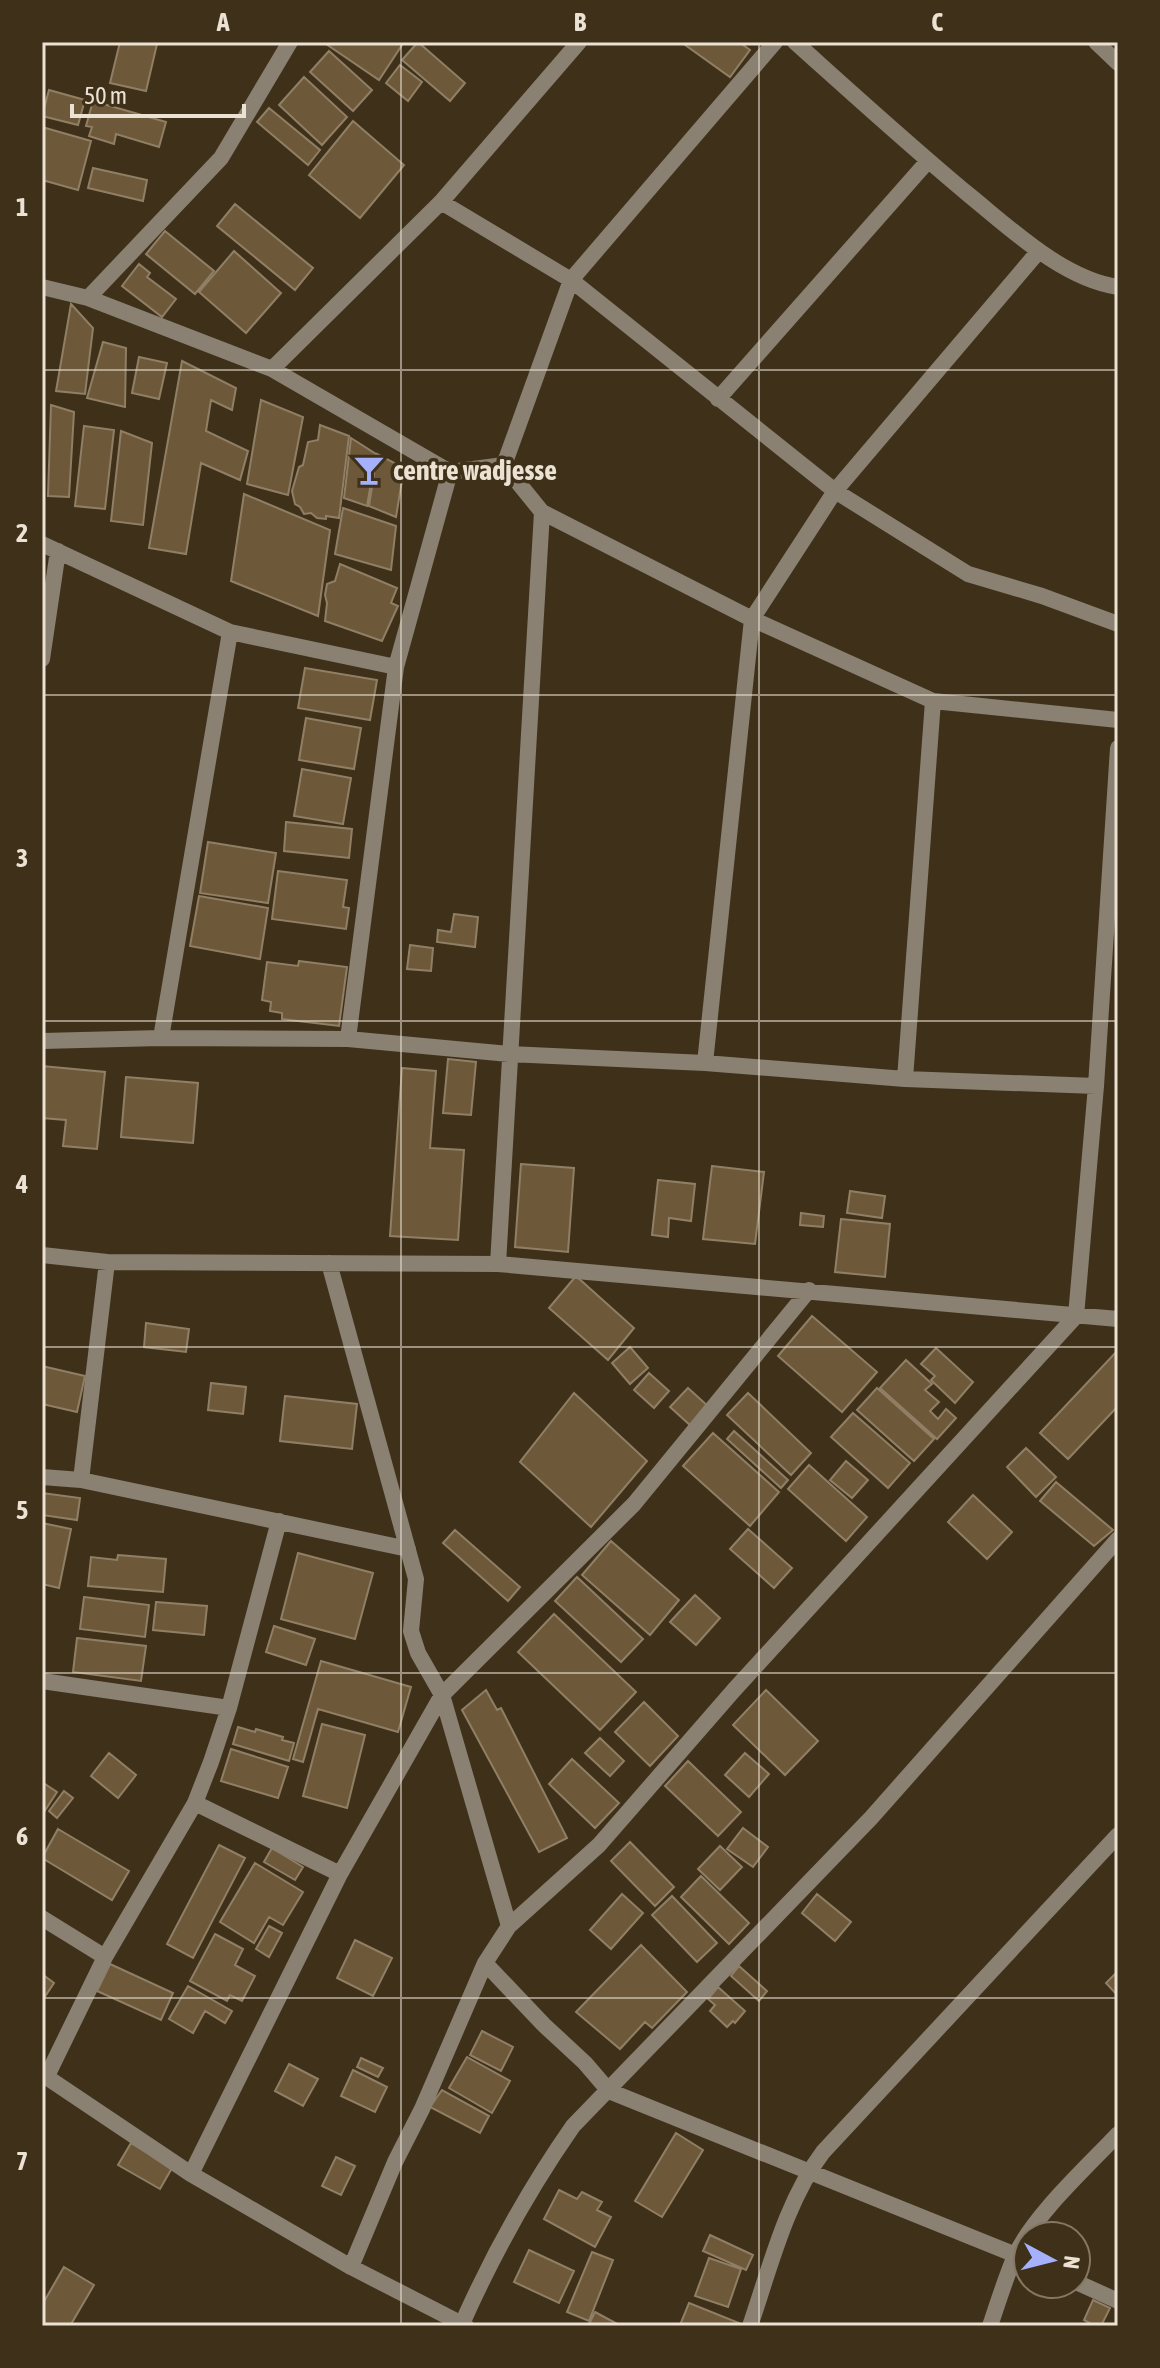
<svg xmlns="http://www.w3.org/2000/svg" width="1160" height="2368" font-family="'Asap Condensed',sans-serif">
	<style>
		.building { fill: #6d593a; stroke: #907f65; stroke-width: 2 }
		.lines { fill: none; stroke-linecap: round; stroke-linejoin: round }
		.street { stroke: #8a8173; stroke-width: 16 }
		.grid { fill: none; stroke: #ebe2d4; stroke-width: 2; stroke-opacity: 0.55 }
		.labels { text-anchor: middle; stroke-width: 7; stroke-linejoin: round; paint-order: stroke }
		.poi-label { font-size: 28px; font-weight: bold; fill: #ebe2d4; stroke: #3f3119; text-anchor: start }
		.neatline { fill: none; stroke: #ebe2d4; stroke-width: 3 }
		.grid-label { font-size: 26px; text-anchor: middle; font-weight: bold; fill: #ebe2d4 }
	</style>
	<rect width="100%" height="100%" fill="#3f3119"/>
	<path class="building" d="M120,42l37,2 -11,47 -36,-8z
		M327,42h77l-25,38 -53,-36z
		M418,42l47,41 -15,18 -48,-41z
		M681,42h58l11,8 -20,27z
		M329,51l43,39 -19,21 -43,-39z
		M400,65l22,17 -14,19 -22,-18z
		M304,77l43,40 -25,28 -43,-40z
		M49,90l36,10 -7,25 -36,-9z
		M93,101l73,21 -7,25 -43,-13 -2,10 -25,-8 3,-9 -6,-1z
		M269,108l51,42 -12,15 -51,-43z
		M353,121l51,44 -44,53 -51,-43z
		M42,127l49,14 -13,49 -36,-10z
		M93,168l54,12 -4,21 -55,-13z
		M235,204l78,64 -18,22 -78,-64z
		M165,231l49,40 -19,23 -49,-40z
		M234,251l47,42 -35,40 -47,-41z
		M139,264l11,9 -3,4 29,22 -14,18 -40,-31z
		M71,304l22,24 -8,66 -29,-3z
		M103,342l23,6 -1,59 -38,-9z
		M139,357l28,6 -8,36 -27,-6z
		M182,361l54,27 -4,22 -21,-10 -5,31 42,20 -8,29 -39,-17 -15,91 -37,-6z
		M261,400l42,17 -15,78 -41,-11z
		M51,405l23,7 -5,85 -21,-1z
		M320,425l29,11 -10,82 -13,-2v3l-9,-1 -6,-5 -7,1 -4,-7 -5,-3 -3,-13 7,-24 4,-2 5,-23 10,-2z
		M84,426l30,4 -9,79 -30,-3z
		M121,431l31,12 -9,82 -32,-4z
		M351,438l25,16 -9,52 -23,-8z
		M377,454l27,14 -8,49 -27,-11z
		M244,494l86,36 -12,86 -87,-35z
		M343,508l53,18 -5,44 -56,-16z
		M340,564l57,24 -6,15 7,3 -16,35 -57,-20 2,-18 -2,-8 2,-11 8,-3z
		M305,668l72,12 -7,40 -72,-12z
		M306,718l55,10 -7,41 -55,-9z
		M302,769l49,9 -8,46 -49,-8z
		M286,822l66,7 -3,29 -65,-7z
		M208,842l68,11 -8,50 -68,-10z
		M278,871l69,9 -4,27 6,1 -3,21 -74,-10z
		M199,896l69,12 -8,51 -70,-13z
		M454,914l24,3 -3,30 -38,-5 1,-12 13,2z
		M410,945l23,3 -2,23 -24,-2z
		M299,961l48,6 -8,59 -57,-7v-6l-12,-2 1,-9 -9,-2 5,-38 31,4z
		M448,1059l28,3 -5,53 -28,-2z
		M42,1066l63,6 -8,77 -34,-3 3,-26 -24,-2z
		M402,1068l34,3 -6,77 34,2 -6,90 -68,-4z
		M126,1077l72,6 -5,60 -72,-6z
		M521,1164l53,4 -6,84 -53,-5z
		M712,1166l52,6 -9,72 -52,-5z
		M658,1180l37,4 -4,37 -22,-3 -1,19 -16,-2z
		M850,1191l35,5 -3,22 -35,-5z
		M801,1213l23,3 -1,11 -23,-2z
		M841,1219l49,5 -5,53 -50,-5z
		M576,1276l58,52 -26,32 -59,-52z
		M812,1316l65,56 -35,40 -64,-56z
		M146,1323l43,6 -3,23 -42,-5z
		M630,1347l18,21 -18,16 -18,-21z
		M936,1348l37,34 -18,21 -24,-23 4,-4 -14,-12z
		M1118,1350v56l-50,53 -28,-26z
		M906,1360l26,24 -7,6 14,12 -9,9 8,8 8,-10 10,9 -19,21 -57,-51z
		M42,1366l43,10 -8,36 -35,-8z
		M649,1373l20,18 -15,17 -20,-18z
		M211,1383l35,4 -3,27 -35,-4z
		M688,1388l21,19 -18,19 -21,-19z
		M877,1388l57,51 -20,22 -57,-51z
		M574,1393l73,68 -56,66 -71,-65z
		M748,1393l63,60 -20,22 -64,-60z
		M285,1396l72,8 -5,45 -72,-8z
		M853,1413l57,50 -22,25 -57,-51z
		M734,1431l54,49 -7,8 -54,-49z
		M713,1433l66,59 -29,34 -67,-60z
		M1026,1448l30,29 -20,20 -29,-30z
		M846,1461l22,19 -16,18 -22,-18z
		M809,1465l58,52 -21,24 -58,-52z
		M1056,1482l57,48 -19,16 -54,-45z
		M42,1493l38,5 -3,22 -35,-5z
		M973,1495l39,37 -25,27 -39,-37z
		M42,1523l29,6 -12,59 -17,-4z
		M748,1529l44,39 -18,20 -44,-39z
		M455,1530l65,57 -12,14 -65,-58z
		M611,1541l68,59 -29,35 -68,-60z
		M298,1553l75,20 -18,66 -74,-20z
		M118,1555l48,4 -3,33 -75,-6 3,-29 26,3z
		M577,1577l66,62 -22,23 -66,-61z
		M695,1595l25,23 -24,27 -26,-23z
		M84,1597l65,8 -4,32 -65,-8z
		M156,1602l51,4 -3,29 -51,-5z
		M554,1614l82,78 -36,38 -82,-78z
		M274,1626l41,13 -9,26 -40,-13z
		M77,1638l69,8 -5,35 -68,-9z
		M321,1661l90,26 -13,45 -80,-23 -15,53 -10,-3z
		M486,1690l11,20 4,-2 66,130 -28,14 -77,-142z
		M766,1690l52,51 -33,34 -52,-50z
		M644,1702l34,34 -28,30 -35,-34z
		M322,1724l43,11 -18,73 -44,-12z
		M238,1727l17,5 1,-3 27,8 -1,3 12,3 -5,18 -56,-17z
		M600,1738l24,23 -14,15 -25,-23z
		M231,1749l57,18 -10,31 -57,-17z
		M109,1753l27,22 -18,23 -27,-22z
		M745,1753l24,21 -20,23 -24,-22z
		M572,1759l47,44 -24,25 -46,-44z
		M688,1761l53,51 -23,24 -53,-50z
		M42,1782l15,10 -13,20 -2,-1z
		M64,1791l9,7 -16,20 -8,-7z
		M743,1828l25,19 -15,20 -26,-18z
		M58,1829l71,42 -17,29 -70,-42z
		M630,1842l44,45 -19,19 -44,-45z
		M219,1845l26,13 -52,100 -26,-14z
		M720,1846l22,21 -22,23 -22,-21z
		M272,1848l31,19 -8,13 -31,-18z
		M255,1863l48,29 -20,33 -14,-8 -15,26 -34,-21z
		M701,1876l48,47 -20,21 -48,-47z
		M622,1894l21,19 -32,36 -21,-19z
		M817,1894l34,28 -16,19 -33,-28z
		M672,1896l45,47 -20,19 -45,-47z
		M269,1926l13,7 -13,24 -13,-8z
		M215,1934l28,15 -8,16 20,11 -13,25 -12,-6 -3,6 -37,-20z
		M355,1940l37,18 -19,38 -36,-18z
		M641,1945l46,47 -35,36 -7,-6 -25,27 -44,-37z
		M110,1964l63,29 -12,27 -64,-29z
		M739,1966l28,25 -8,10 -28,-25z
		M1118,1971v25l-12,-13z
		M42,1974l12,9 -12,18z
		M188,1986l44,25 -7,12 -20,-12 -12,22 -24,-14z
		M718,1987l27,24 -10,12 -2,-2 -6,6 -17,-16 5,-6 -7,-6z
		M482,2031l31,16 -12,24 -31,-16z
		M467,2057l43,24 -18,32 -43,-25z
		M361,2058l22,10 -5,9 -21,-10z
		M289,2064l29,15 -15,27 -28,-15z
		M353,2070l34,17 -12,25 -34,-16z
		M442,2090l47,26 -9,17 -50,-26z
		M676,2133l27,17 -41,67 -27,-16z
		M131,2143l41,25 -12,21 -42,-24z
		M336,2157l19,9 -14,29 -19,-9z
		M559,2190l18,9 5,-7 20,10 -5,8 14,7 -16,30 -51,-28z
		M710,2235l43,20 -7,15 -43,-19z
		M529,2250l45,21 -15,32 -45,-21z
		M592,2252l21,8 -24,61 -22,-9z
		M709,2258l32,11 -13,38 -33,-11z
		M64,2267l30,18 -24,41h-28v-21z
		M1093,2300l17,8 -9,18h-6l-11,-6z
		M689,2303l50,20 -1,3 -58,-1z
		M595,2312l26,14h-33z"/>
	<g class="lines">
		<path class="street" d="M795,42c58,52 115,104 174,153 42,34 94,84 149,92
			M1096,42l22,21
			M441,202l130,78 264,211 133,83 74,22 76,28
			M42,287l46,11 184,71 178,103 54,-7
			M88,298l133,-140 69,-116
			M272,369l169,-167 138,-160
			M718,399l210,-238
			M504,465l38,47 210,107 181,82 185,19
			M504,465l67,-185 204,-238
			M42,544l188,88 166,35
			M42,659l16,-108
			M161,1038l69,-406
			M348,1039l48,-372 54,-195
			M42,1041l119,-3 187,1 161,15 196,9 200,16 191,7
			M705,1063l47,-444 83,-128 203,-239
			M905,1079l28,-378
			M42,1255l65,7 391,2 620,55
			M329,1263l87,316 -5,52 7,22 24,42 67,231
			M498,1264l44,-752
			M42,1477l39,3 327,69
			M81,1480l26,-218
			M42,1681l187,27
			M195,1803l145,71
			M42,1918l63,39
			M485,1963l59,62 41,38 24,28 419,169
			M42,2074l149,100 160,93 115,59
			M47,2076l58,-119 90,-154 16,-41 18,-54 50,-187
			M191,2174l149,-300 102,-179 192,-191 175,-214
			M351,2267l44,-105 27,-53 63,-146 24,-37 90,-81 135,-155 342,-374 20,-230 22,-338
			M1076,2282l42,19
			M461,2326c31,-70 68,-137 112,-200l298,-308 247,-279
			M750,2326c20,-58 36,-125 73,-174l295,-317
			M990,2326c8,-23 15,-47 25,-70 18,-40 72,-89 103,-122"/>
	</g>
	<path class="grid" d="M401,42v2284M759,42v2284M42,370h1076M42,695h1076M42,1021h1076M42,1347h1076M42,1673h1076M42,1998h1076"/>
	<defs>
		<symbol id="bar-bare" viewBox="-9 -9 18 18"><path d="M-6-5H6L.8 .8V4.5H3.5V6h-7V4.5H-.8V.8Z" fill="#a5b1fc" stroke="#3f3119" stroke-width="2.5" paint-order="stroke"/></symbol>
	</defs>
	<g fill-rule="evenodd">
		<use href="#bar-bare" x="347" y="448" width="44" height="44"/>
	</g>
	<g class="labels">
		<g class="poi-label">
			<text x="393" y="480">centre wadjesse</text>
		</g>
	</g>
	<rect width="1160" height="2368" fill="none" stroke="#3f3119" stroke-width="88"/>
	<g transform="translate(1052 2260) rotate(97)"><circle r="38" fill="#3f3119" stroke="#847864" stroke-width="2"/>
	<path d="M0-6L14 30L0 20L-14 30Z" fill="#a5b1fc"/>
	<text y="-12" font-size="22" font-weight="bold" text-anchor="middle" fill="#ebe2d4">N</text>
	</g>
	<path d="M72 104v12h172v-12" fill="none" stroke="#ebe2d4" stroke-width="4"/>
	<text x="84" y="104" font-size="24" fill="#ebe2d4" stroke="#3f3119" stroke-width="6" paint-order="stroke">50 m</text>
	<rect x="44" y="44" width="1072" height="2280" class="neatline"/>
	<g class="grid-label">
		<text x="223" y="31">A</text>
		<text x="580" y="31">B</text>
		<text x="937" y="31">C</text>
		<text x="22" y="216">1</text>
		<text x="22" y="542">2</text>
		<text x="22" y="867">3</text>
		<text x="22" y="1193">4</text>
		<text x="22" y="1519">5</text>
		<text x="22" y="1845">6</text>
		<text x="22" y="2170">7</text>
	</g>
</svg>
